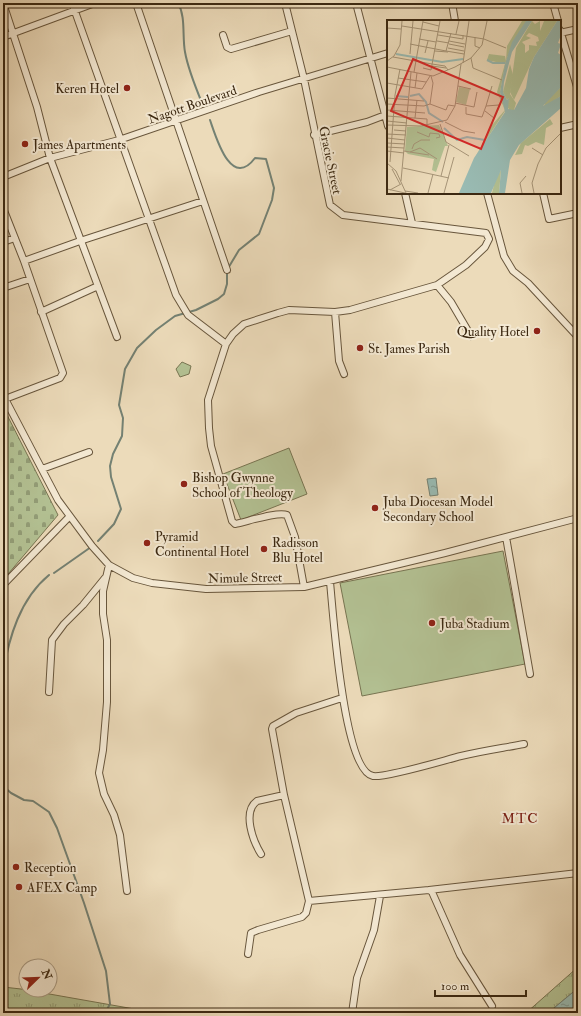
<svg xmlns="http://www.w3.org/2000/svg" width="581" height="1016" font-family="'IM FELL Double Pica',serif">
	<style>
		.grass { fill: url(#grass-tufts); stroke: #787552 }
		.cemetery { fill: url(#cemetery-stones); stroke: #787552 }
		.pitch { fill: #b3c193; stroke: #787552 }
		.water { fill: url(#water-ripples); stroke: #748173 }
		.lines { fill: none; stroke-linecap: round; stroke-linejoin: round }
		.stream { stroke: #748173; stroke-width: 2 }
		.minor-casing { stroke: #68563c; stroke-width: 8 }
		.minor { stroke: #f3e8d2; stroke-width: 6 }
		.poi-dot { fill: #8f2418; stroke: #f3e8d2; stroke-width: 1.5 }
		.labels { text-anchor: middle; stroke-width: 4; stroke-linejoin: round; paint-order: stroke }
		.poi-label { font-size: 13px; fill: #3c2912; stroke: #f3e8d2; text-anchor: start }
		.street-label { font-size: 13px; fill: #3c2912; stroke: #f3e8d2 }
		.neighbourhood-label { font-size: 14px; letter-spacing: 1px; fill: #7a1f14; stroke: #f3e8d2 }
		.inset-river { fill: none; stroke: #99bbb3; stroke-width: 2 }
		.inset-road { fill: none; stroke: #a69477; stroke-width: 1 }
		.view { fill: #d62828; fill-opacity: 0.15; stroke: #d62828; stroke-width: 2 }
		.inset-edge { fill: none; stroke: #3c2912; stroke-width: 2 }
	</style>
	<defs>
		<pattern id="grass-tufts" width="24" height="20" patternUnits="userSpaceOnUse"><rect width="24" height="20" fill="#b3c193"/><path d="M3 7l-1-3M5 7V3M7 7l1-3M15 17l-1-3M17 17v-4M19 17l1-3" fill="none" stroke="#939d77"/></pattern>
		<pattern id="cemetery-stones" width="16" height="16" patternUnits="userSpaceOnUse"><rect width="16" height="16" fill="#b3c193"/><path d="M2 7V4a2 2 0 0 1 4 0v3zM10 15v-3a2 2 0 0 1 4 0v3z" fill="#939d77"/></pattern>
		<pattern id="water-ripples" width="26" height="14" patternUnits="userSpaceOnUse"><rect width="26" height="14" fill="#99bbb3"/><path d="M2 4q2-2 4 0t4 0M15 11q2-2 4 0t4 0" fill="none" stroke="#7e9890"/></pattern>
	</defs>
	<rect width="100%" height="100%" fill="#ecdbba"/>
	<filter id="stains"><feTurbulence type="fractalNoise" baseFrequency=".005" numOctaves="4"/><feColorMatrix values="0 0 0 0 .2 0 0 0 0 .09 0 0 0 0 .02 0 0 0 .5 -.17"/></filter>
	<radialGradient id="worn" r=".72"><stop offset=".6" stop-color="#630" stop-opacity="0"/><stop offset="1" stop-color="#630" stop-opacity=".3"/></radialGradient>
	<path class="grass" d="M578,967v21l-30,25h-22z
		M3,987l18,2 136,24h-144l-10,-6z"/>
	<path class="cemetery" d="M3,407l55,108 -55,65z"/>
	<path class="pitch" d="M182,362l9,4 -2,8 -9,3 -4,-8z
		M289,448l18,46 -66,26 -18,-46z
		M503,551l22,113 -163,32 -22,-113z"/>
	<path class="water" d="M436,478l2,17 -8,1 -3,-17z
		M578,988v25h-30z"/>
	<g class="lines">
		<path class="stream" d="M178,3c8,14 4,33 7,49 3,17 10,34 17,51
			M98,541l16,-17 7,-15 -10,-32 -1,-11 3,-12 9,-18 1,-18 -4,-13 6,-36 12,-21 19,-18 19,-14 21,-6 22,-11 6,-5 3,-10v-14l12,-20 20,-16 13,-34 2,-12 -8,-29 -11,-1c-24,32 -39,-21 -45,-38
			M54,573l37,-26
			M3,673c6,-36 17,-74 46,-98
			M3,786l8,7 13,7 9,1 16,11 8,16 27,75 22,68 4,33 -5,9"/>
		<defs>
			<path id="minor" d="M3,3l34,104 13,51 67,179
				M72,3l104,292 12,20 38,29
				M136,3l91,267
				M285,3l19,76 26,126 13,10 143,18 3,6 -4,8 -19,18 -29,20 -87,25 -15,2 -46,-2 -11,3 -34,11 -11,10 -7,10 -18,56 1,28 2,18 21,75 3,3c11,-2 43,-13 52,-9l8,22 9,50
				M356,3l32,123
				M452,3l3,18
				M553,3l5,18
				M560,30l18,60
				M560,33l18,-4
				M223,35l4,12 4,2 61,-18
				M3,37l92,-34
				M560,128l18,-4
				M314,135l53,-13 21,-8
				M3,177l47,-19 69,-18 140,-48 129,-39
				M405,193l7,30
				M487,193l17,63 9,15 15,12 50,54
				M543,193l6,26 29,-6
				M3,208l21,53 39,112 -3,5 -55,21
				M3,242l12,-4
				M24,261l56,-20 123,-40
				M437,285l14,17 20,34
				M3,288l27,-9
				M41,312l57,-26
				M335,312l4,49 5,13
				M3,395l55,105 34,46 17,19 24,13 19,5 54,6 98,-2 141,-34 133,-35
				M42,469l47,-17
				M506,537l24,137
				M109,565l-6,26v23l4,26v62l-4,48 -4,23 5,21 10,21 6,20 7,56
				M330,582c3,28 13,189 43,194 13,2 72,-16 88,-20 21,-5 42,-8 63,-12
				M3,585l66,-68
				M49,692l3,-52 12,-16 19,-19 22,-27
				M342,698l-46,15 -23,13 -1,3 12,66 25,106 120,-11 3,2 28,63 32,51
				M261,854c-8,-13 -19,-42 -4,-53l27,-6
				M429,890l149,-17
				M248,954l3,-21 7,-3 44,-13 4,-4 3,-12
				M352,1013l5,-35 17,-48 6,-34"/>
		</defs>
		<use href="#minor" class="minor-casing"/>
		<use href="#minor" class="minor"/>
	</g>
	<g class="poi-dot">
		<circle cx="127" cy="88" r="4"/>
		<circle cx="25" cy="144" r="4"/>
		<circle cx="537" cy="331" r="4"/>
		<circle cx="360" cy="348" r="4"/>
		<circle cx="184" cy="484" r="4"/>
		<circle cx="375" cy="508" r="4"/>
		<circle cx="147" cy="543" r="4"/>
		<circle cx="264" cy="549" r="4"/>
		<circle cx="432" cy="623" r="4"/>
		<circle cx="16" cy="867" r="4"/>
		<circle cx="19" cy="887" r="4"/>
	</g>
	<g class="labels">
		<g class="poi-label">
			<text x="119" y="93" text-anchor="end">Keren Hotel</text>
			<text x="33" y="149">James Apartments</text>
			<text x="529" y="336" text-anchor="end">Quality Hotel</text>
			<text x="368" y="353">St. James Parish</text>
			<text x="192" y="482">Bishop Gwynne<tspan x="192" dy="15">School of Theology</tspan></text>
			<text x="383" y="506">Juba Diocesan Model<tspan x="383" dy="15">Secondary School</tspan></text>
			<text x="155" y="541">Pyramid<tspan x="155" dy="15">Continental Hotel</tspan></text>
			<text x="272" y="547">Radisson<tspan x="272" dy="15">Blu Hotel</tspan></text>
			<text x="440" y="628">Juba Stadium</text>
			<text x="24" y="872">Reception</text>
			<text x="27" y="892">AFEX Camp</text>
		</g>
		<g class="street-label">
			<text transform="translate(192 104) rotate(-19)" y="5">Nagott Boulevard</text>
			<text transform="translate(331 160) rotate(78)" y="5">Gracie Street</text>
			<text transform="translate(245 577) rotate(-1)" y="5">Nimule Street</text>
		</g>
		<g class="neighbourhood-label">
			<text x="520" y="823">MTC</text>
		</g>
	</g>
	<g transform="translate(387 20)">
		<rect width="174" height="174" fill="#ecdbba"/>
		<path d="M102,34l16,2 1,5 -6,31 5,19 -29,45 16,-31 13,-15 -8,-18 8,-28 -18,-4z" fill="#b3c193"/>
		<path d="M145,1l3,3 5,-3v10l4,-10h13l-23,36 -20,43 -4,-8 6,-44zM142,13l9,4 1,4 -3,1 1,4 -8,-1v5l-4,3v-8l-3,-3 9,-4 -5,-2zM163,99l3,5 -7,4 -2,17 -8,-3 -8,4 -3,-1 -3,9 -7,1 6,-12z" fill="#b3c193" fill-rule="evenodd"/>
		<path d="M135,1h5l-13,19 -8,21 1,-15zM123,44l3,11 -3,19 6,9 -2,7 -4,1 -3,-5 2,-8 -2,2 -4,-8zM174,67v9l-17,11 2,-7zM114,150l-2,23h-7l3,-12z" fill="#b3c193"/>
		<path d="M52,105l9,21h-3l-9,26 -4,-2 2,-11 -26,-5 -3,-3 2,-24z" fill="#b3c193"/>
		<path d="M72,67l11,2 -4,16 -10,-3z" fill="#b3c193"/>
		<path d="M139,1h6l-20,31 -8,30 -1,10 4,8 2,-2 -1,11 6,1 12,-22 3,-19 5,-12 23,-36h4v14l-3,8 3,1 -3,9 3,2v32l-18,19 18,-10v12l-42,37 -9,15 -5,33h-6l2,-23 -10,23h-32l15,-35 31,-46 -5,-20 5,-28 7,-22z" fill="#99bbb3"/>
		<path class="inset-river" d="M9,34l46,8 21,-3M100,40l6,3h12M9,76l12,1M23,76l9,-2 7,8 3,11 14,9M57,108l13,12 10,-3 18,3"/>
		<path class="inset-road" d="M36,2l16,4M15,6l82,13 22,9M0,8l14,1M69,14l3,-13M51,15l25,4v-4M88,17v9l5,2M32,19l17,3M50,21l12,2M62,21l16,3M23,24l36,7 5,-18M62,24l15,3M61,28l16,3M48,31l13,1M59,31l18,3M38,33l3,-12M23,34l3,-33M6,37l39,7M84,38l2,10 29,12M0,41l7,-5 6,-11 2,-24M76,43l6,-42M45,44l13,2 3,4M45,46l14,2M0,47l46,9 22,-9 16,-9 11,-13 5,-24M36,48l8,2 9,-49M27,52l9,-51M44,56l2,7 -3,21 16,6 2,-5 7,1M11,58l28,4M0,63l35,6 8,-13M71,66l13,3M28,68l2,-15M0,78l37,3M68,83l19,4 3,-15M0,84l37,2 6,-2M99,86l6,-20M79,87v7l16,3 4,-11 13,-1M0,90l38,3M98,91l9,7 -1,2M0,96l40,3v6M28,98l2,-18M0,101l20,2M58,102l18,9 12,2M53,104l6,18 23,14M0,105l34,1 26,-6 8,-14 6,-42M7,110l12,1M30,112l12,5 1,-4 9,1 1,3 -4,1M0,114l19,1M0,118l18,2M0,123l18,1M0,127l17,1M145,128l11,7M25,129l2,-5 7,-4h9M0,131l17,2M17,131l6,1 10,-4 17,11M23,132l19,3M3,142l5,-67 5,-26M0,143l9,8 10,22M16,148l46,10M5,149l8,15M54,156l8,-31M14,161l10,-109M0,169l18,4M3,170l11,-6M18,171l13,2M41,173l5,-19M57,173l10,-36M135,173l-2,-10 6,-7M147,173l-2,-10 6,-19 8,-16 15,-15"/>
		<path class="view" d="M26,39l90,38 -22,52 -90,-38z"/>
		<rect width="174" height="174" class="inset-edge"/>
	</g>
	<rect width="581" height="1016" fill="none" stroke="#ecdbba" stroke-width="16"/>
	<rect x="4" y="4" width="573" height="1008" fill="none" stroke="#3c2912" stroke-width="2"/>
	<rect x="8" y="8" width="565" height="1000" fill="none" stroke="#3c2912"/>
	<g transform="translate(38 978) rotate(67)"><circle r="19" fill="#f3e8d2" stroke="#aa9c85"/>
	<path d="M0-3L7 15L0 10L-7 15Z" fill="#8f2418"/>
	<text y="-6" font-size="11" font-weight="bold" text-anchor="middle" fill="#3c2912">N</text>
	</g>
	<path d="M435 990v6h91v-6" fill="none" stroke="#3c2912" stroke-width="2"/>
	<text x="441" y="990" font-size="12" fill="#3c2912" stroke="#f3e8d2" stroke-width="3" paint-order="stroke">100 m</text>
	<rect width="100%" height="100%" filter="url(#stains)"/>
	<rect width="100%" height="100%" fill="url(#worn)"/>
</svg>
